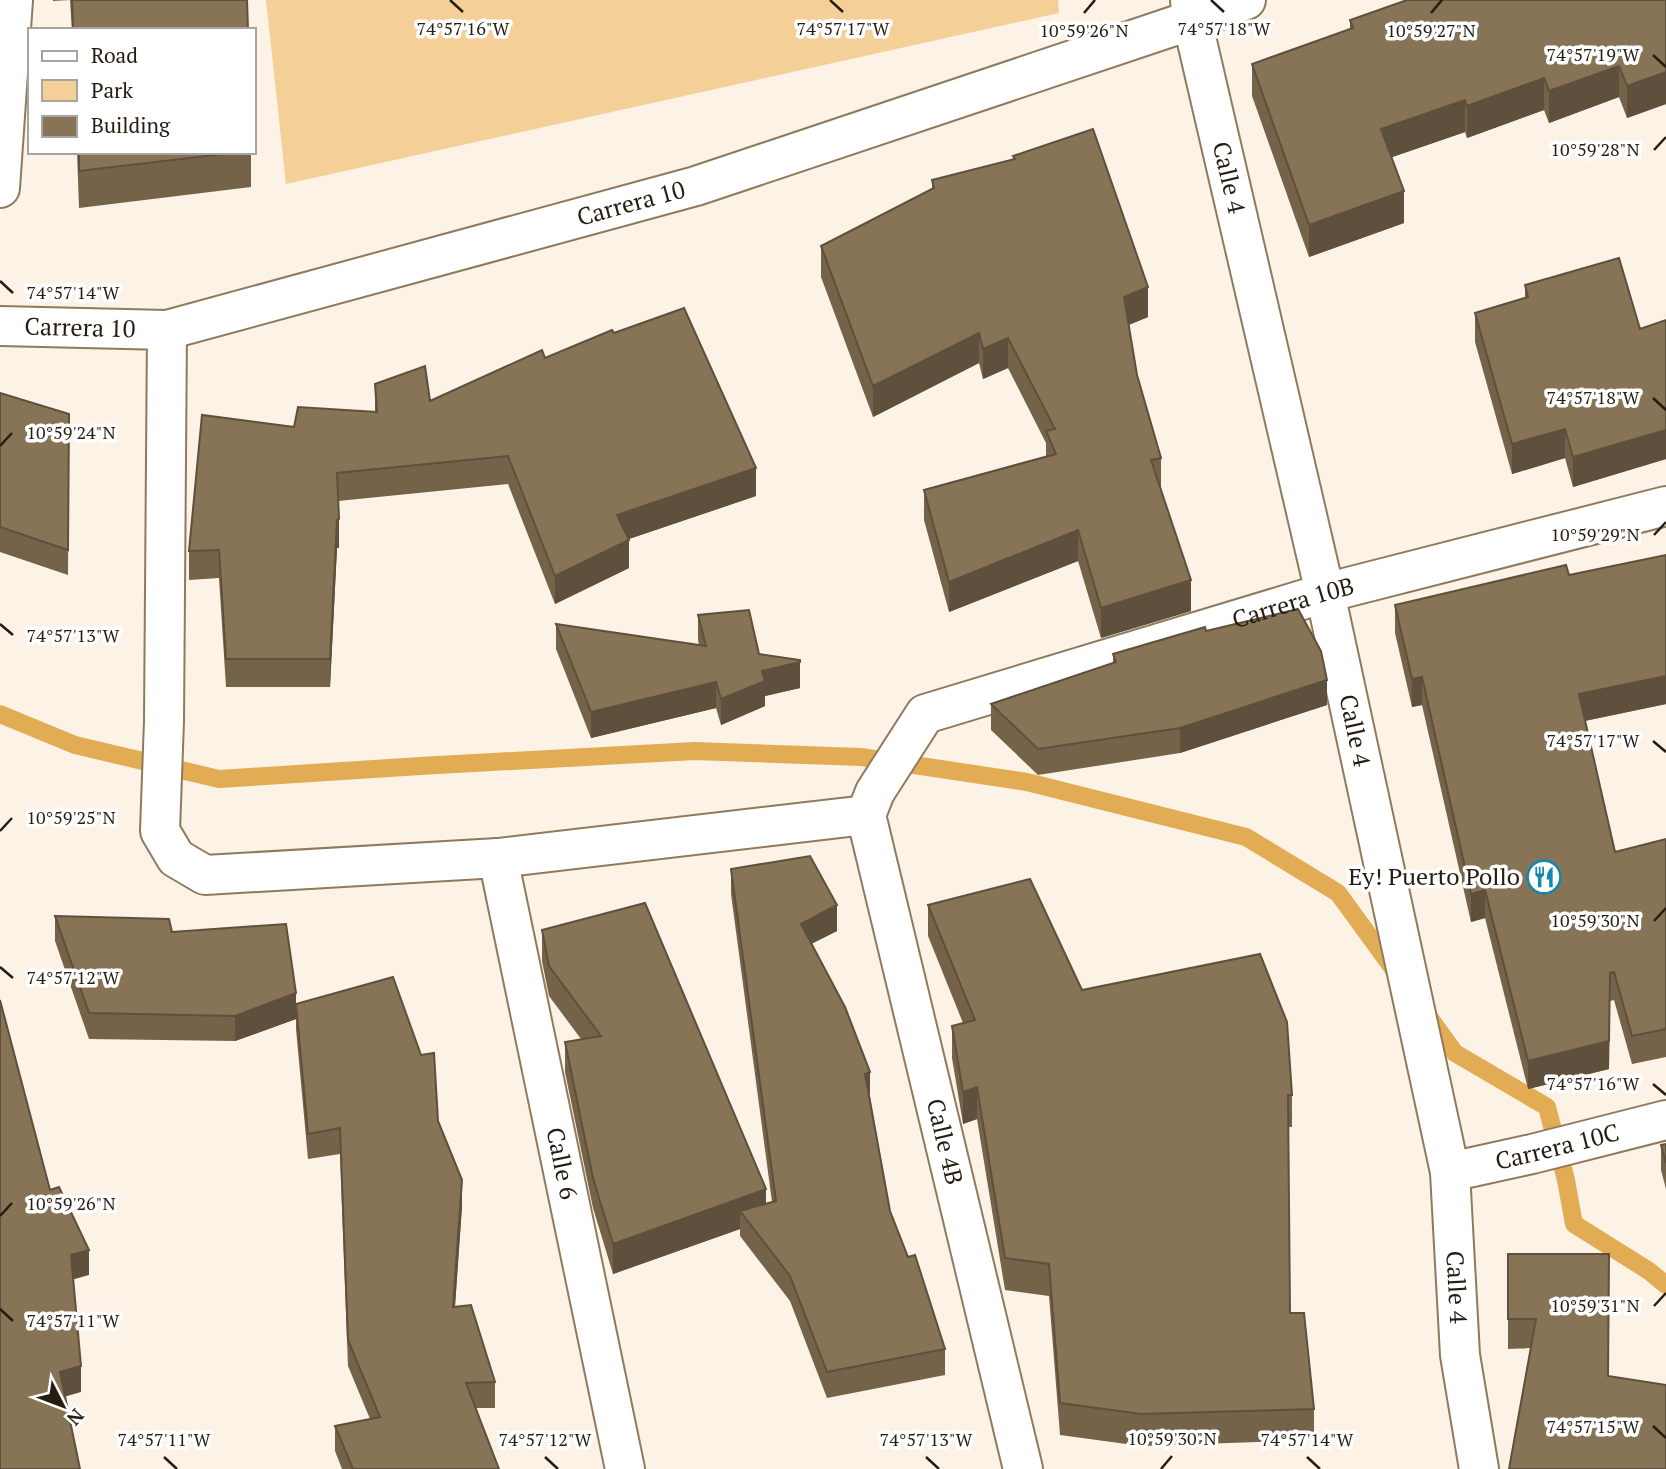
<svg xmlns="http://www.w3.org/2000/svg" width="1666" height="1469" font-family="'PT Serif',serif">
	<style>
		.green { fill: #f4cf98 }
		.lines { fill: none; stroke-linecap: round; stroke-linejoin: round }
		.stream { stroke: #e2ac54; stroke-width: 18 }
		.minor-casing { stroke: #8f7a5c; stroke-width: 42 }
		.minor { stroke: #fff; stroke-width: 38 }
		.wall { fill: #746349 }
		.shaded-wall { fill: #5e503c }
		.building { fill: #877355; stroke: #5e503c; stroke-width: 2 }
		.ticks { fill: none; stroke: #251d11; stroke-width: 2.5 }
		.labels { text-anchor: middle; stroke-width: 7; stroke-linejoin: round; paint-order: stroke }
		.street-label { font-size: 24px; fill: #251d11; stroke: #fff }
		.poi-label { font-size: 24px; fill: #251d11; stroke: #fff; text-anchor: end }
		.ticks-label { font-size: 18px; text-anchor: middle; fill: #251d11; stroke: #fff; stroke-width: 7; stroke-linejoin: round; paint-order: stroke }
	</style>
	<rect width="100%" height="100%" fill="#fcf2e5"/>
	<path class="green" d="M266,0h792l1,13 -773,171z"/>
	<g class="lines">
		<path class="stream" d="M0,714l75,31 144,34 201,-13 275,-15 166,6 166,25 219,55 92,56 59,81
			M1426,1013l29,40 92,54 19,73 8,44 75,47 17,14"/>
		<defs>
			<g id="minor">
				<path id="s1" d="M1190,0l2,20 133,573 125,579 10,183 19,114"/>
				<path d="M0,188l13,-188"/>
				<path id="s2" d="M0,326l167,4 529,-144 496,-166 54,-20"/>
				<path d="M167,330l-3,391 -4,110 16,27 29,17 293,-17 368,-43"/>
				<path id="s3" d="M866,815l9,-23 50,-78 400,-121 341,-87"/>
				<path id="s4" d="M866,815l157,654"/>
				<path id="s5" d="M498,858l127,611"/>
				<path id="s6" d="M1450,1172l82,-18 134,-34"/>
			</g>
		</defs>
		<use href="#minor" class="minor-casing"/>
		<use href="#minor" class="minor"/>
	</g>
	<path class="wall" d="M53,0h194l1,30h-176l-2,-30 -17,1z
		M1666,0v104l-39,14 -8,-21 -70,26 -5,-13 -77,28 -2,-6 -73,25 12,66 -95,34 -57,-161v-32l98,-35v-9z
		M77,152h174v35l-172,21z
		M1013,156l135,161 -20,8 9,50 24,83v30l30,123 -90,27 -23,-77 -129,51 -25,-92v-30l122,-34v-13l-38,-75 -25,11 -4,-16 -106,54 -52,-140v-31l111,-56v-10l81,-20z
		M1525,285l115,44 26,-9v139l-93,28 -8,-29 -53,16 -37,-132v-29l50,-15z
		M614,333l142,163 -127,43v29l-74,36 -47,-120 -170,17 1,47h-2l-7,139h-104l-7,-109 -30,2v-29l105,-124 81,-15v-28l55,17z
		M0,393l69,21 -1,161 -68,-23z
		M1666,555v149l-81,17 30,131 51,-13v218l-34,7 -18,-64 -4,1 -1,68 -81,20 -43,-171 -14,4 -49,-217 -10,2 -17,-74v-28l174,-30z
		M698,615l61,39 41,34 -35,8v10l-44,19 -5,-17 -125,30 -35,-89v-25l143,21 -1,-5z
		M1206,631l121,74 -147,48 -142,22 -47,-45v-26l122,-41v-9z
		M731,869l106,62 -26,13 59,153 20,114 55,138v26l-118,23 -37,-97 -50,-65v-7l-127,45 -20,-66 -28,-136v-30l16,-3 -32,-43 -7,-35v-31l224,274 6,-2 -41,-308z
		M928,905l154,85 210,105v32h-4l2,186 24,96v31l-173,6 -81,-11 -11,-139 -44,-6 -28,-171 -14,5 -11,-66v-32l11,-3 -35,-87z
		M55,916l241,103 -61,22 -146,-2 -34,-98z
		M296,1004l142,117 24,85 -7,101 40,75v26h-19l23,61h-157l-7,-18v-25l35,-7 -22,-53 -8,-212 -32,5 -12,-130z
		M1666,1144v45l-5,-19v-25z
		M1508,1254l101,122 57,93 -136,-121 -22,1z"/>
	<path class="shaded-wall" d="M1619,66v31l-70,26v-32z
		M1666,72v32l-39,14v-32z
		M1544,78v32l-77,28v-32z
		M1465,100v32l-84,29v-32z
		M1404,191v32l-95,34v-32z
		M1148,287v30l-24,10v-30z
		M979,333v30l-106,54v-31z
		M1008,338v30l-25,11v-30z
		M1565,429v29l-53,16v-30z
		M1666,430v29l-93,28v-30z
		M756,468v28l-139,47v-28z
		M339,519v29h-2l-7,139v-28l7,-139z
		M1078,530v31l-129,51v-30z
		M629,540v28l-74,36v-28z
		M1191,580v31l-90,27v-30z
		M800,662v26l-35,8v10l-44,19v-26l41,-28z
		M1666,676v28l-87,18v-28z
		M1422,677v28l-10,2v-28z
		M1327,680v25l-147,48v-25z
		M716,682v26l-125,30v-26z
		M1485,890v28l-14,4v-28z
		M837,905v26l-36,18v-25z
		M1610,973l-1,96 -81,20v-28z
		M296,993v26l-61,22v-25z
		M870,1072v25l-5,-23z
		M977,1087v32l-14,5v-32z
		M462,1180v26l-9,127v-26z
		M766,1189v30l-26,-8v18l-127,45v-30z
		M89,1250v25l-18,5v-25z
		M81,1366v26l-21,6v-26z"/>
	<path class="building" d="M72,0h175l1,30h-175z
		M1407,0h259v72l-39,14 -8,-20 -70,25 -5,-13 -77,28 -2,-6 -84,29 23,62 -95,34 -57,-161 101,-36 -3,-8z
		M1093,129l55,158 -24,10 13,78 24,83 -10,2 40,120 -90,28 -23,-78 -129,52 -25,-92 132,-36 -10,-23 9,-2 -47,-91 -25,11 -4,-16 -106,53 -52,-140 113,-58 -2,-8 83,-21 -2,-3z
		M79,152h162l-162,19z
		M1619,258l21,71 26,-9v110l-93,27 -8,-28 -53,15 -37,-131 53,-16 -3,-12z
		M684,308l72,160 -139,47 12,25 -74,36 -47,-120 -171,17 2,46 -2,1 -7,139h-104l-7,-109 -30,1 13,-136 92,12 4,-20 79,5 -2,-28 50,-18 5,35 112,-51 3,8 67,-28 2,3z
		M0,393l69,21 -1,136 -68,-23z
		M1666,555v121l-87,18 36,158 51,-13v190l-34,7 -18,-64 -4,1 -1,68 -81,20 -43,-171 -14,4 -49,-217 -10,2 -17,-74 171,-40 3,10z
		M1298,609l23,42 6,29 -147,48 -142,21 -47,-45 125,-42 -3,-8 92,-27 1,4z
		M749,610l10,44 41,6v2l-38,9 3,10 -44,18 -5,-17 -125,30 -35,-88 150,22 -8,-31z
		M810,856l27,49 -36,19 44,83 25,65 -5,2 25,137 18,46 7,-2 30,94 -118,23 -37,-96 -50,-65 36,-10 -45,-332z
		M1030,879l52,111 178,-36 27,68 5,73h-4l2,218h14l10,96 -173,5 -81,-11 -11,-139 -44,-6 -28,-171 -14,5 -11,-66 23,-6 -47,-115z
		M645,903l121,286 -153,55 -20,-66 -28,-136 36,-6 -52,-70 -7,-36z
		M55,916l114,3 3,13 114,-8 10,69 -61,23 -146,-3z
		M393,977l28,78 13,-2 4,68 24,59 -9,127 18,-2 24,77 -29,1 33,86h-146l-18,-43 45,-9 -32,-77 -8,-212 -32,6 -12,-130z
		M0,1000l50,190 9,-3 30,63 -18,5 10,111 -21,6 20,97h-80z
		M1666,1144v19l-5,-18z
		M1508,1254h101l-1,122 58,9v84h-157l27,-150h-28z"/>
	<path class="ticks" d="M450,0l13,12M830,0l13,12M1211,0l13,12M1084,13l11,-13M1431,13l11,-13M1653,55l13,12M1654,150l12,-13M0,281l13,12M1653,398l13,12M0,446l12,-13M1654,535l12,-13M0,624l13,11M1653,741l13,11M0,831l12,-13M1654,921l12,-13M0,967l13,11M1653,1084l13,11M0,1216l12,-13M1654,1306l12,-13M0,1309l13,12M1653,1426l13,12M164,1457l13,12M545,1457l13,12M926,1457l13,12M1307,1457l13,12M1161,1469l11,-13"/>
	<defs>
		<symbol id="restaurant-ring" viewBox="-11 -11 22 22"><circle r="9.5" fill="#fff" stroke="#1587ad" stroke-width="1.5"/><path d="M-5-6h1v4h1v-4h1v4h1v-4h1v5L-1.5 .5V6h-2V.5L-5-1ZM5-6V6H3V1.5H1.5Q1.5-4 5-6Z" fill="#1587ad"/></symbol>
	</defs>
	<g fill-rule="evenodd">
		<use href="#restaurant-ring" x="1525" y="858" width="38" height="38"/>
	</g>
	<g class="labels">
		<g class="street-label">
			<text dy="8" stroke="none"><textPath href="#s1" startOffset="182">Calle 4</textPath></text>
			<text dy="8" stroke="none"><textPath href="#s2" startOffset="648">Carrera 10</textPath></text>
			<text dy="8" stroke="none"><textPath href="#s2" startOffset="80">Carrera 10</textPath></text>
			<text dy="8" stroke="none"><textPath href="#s3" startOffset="502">Carrera 10B</textPath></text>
			<text dy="8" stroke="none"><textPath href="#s1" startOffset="749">Calle 4</textPath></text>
			<text dy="8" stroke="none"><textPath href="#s4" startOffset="336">Calle 4B</textPath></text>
			<text dy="8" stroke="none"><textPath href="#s6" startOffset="110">Carrera 10C</textPath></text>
			<text dy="8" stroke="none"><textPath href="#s5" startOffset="312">Calle 6</textPath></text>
			<text dy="8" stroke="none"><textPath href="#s1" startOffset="1316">Calle 4</textPath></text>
		</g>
		<g class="poi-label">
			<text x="1520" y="885">Ey! Puerto Pollo</text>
		</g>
	</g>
	<g class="ticks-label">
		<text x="1224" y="35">74°57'18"W</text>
		<text x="463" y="35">74°57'16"W</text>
		<text x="843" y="35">74°57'17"W</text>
		<text x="1084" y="37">10°59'26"N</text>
		<text x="1431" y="37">10°59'27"N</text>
		<text x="1593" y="61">74°57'19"W</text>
		<text x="1595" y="156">10°59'28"N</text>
		<text x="73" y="299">74°57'14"W</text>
		<text x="1593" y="404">74°57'18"W</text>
		<text x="71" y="439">10°59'24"N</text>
		<text x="1595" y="541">10°59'29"N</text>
		<text x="73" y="642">74°57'13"W</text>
		<text x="1593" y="747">74°57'17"W</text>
		<text x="71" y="824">10°59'25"N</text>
		<text x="1595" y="927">10°59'30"N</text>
		<text x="73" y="984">74°57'12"W</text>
		<text x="1593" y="1090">74°57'16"W</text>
		<text x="71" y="1210">10°59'26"N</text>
		<text x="1595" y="1312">10°59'31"N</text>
		<text x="73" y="1327">74°57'11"W</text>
		<text x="1593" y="1433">74°57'15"W</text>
		<text x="1172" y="1445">10°59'30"N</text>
		<text x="164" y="1446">74°57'11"W</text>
		<text x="545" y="1446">74°57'12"W</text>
		<text x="926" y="1446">74°57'13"W</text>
		<text x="1307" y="1446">74°57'14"W</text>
	</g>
	<rect x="28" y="28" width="228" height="126" fill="#ffffff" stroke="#a8a5a0" stroke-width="2"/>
	<rect x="42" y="51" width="35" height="10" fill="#ffffff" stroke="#a8a5a0" stroke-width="2"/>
	<text x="91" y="63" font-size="21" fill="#251d11">Road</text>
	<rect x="42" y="80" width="35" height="21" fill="#f4cf98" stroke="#a8a5a0" stroke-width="2"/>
	<text x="91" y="98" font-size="21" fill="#251d11">Park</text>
	<rect x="42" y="116" width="35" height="21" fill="#877355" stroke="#a8a5a0" stroke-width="2"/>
	<text x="91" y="133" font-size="21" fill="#251d11">Building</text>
	<g transform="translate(63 1406) rotate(132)" stroke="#ffffff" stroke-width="5" paint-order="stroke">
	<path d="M0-5L12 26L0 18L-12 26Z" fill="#251d11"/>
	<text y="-10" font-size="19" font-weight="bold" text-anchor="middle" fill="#251d11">N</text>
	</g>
</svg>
